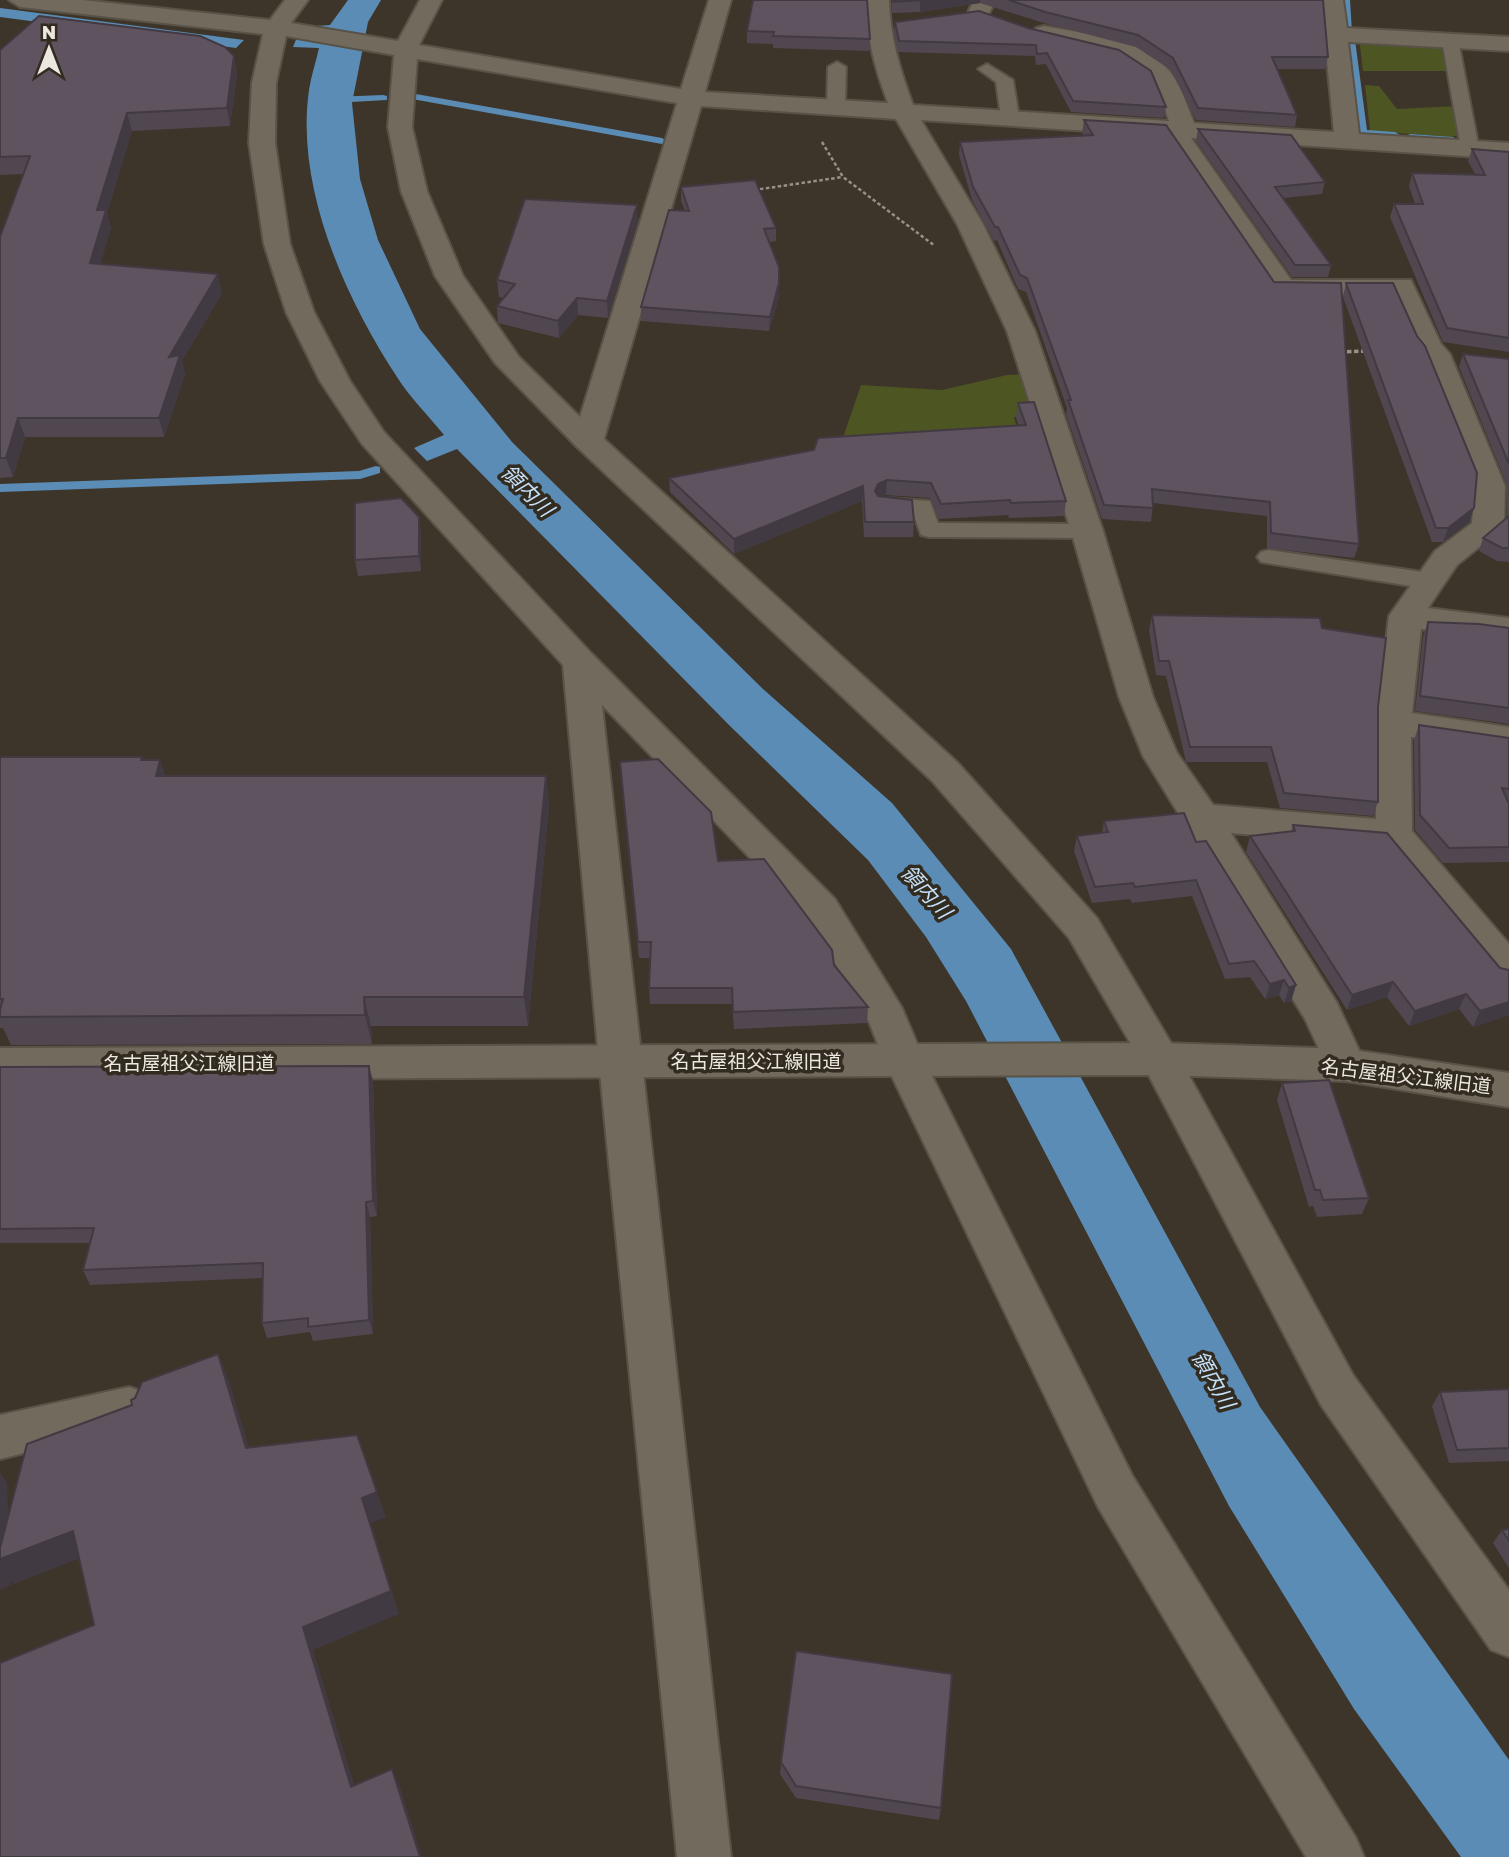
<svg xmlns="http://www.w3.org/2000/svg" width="1509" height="1857" font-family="'Golos Text','Noto Sans JP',sans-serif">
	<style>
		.green { fill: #4d5522 }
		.water { fill: #5b8cb5 }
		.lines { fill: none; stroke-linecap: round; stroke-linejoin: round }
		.stream { fill: #5b8cb5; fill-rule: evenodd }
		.service-casing { stroke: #585247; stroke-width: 4 }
		.minor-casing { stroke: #585247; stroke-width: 4 }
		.tertiary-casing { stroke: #585247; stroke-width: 4 }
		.path-far1 { stroke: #989188; stroke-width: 2.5; stroke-dasharray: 3.5 2.5; stroke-linecap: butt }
		.path { stroke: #989188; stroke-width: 3.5; stroke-dasharray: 4.5 2.5; stroke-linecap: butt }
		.service { fill: #726a5d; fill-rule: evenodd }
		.minor { fill: #726a5d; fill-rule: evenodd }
		.tertiary { fill: #726a5d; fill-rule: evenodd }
		.wall { fill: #514751 }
		.shaded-wall { fill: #423a42 }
		.building { fill: #5e535e; stroke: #423a42; stroke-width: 2 }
		.labels { text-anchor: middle; stroke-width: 7; stroke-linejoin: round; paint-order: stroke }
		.street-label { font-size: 19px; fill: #ece7df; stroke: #322b20 }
		.water-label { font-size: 21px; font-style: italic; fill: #c5e1f9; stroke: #322b20 }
	</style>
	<rect width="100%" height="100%" fill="#3d3529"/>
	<path class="green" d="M1359,37l87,9 7,25h-90z
		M1365,85l14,1 18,23 60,-3 4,28 -9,3 -82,-6z
		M1026,374l14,41 -26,2 6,21 -182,14 23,-67 81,5 65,-15z"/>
	<path class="water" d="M348,0h33l-13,22 -16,81 8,76 18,61 42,89 92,113 251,247 129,114 119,146 249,458 249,353v97h-48l-107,-148 -125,-203 -263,-505 -40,-64 -58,-77 -138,-134 -273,-277 -30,12 -13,-13 30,-13c-15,-19 -34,-37 -47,-58 -52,-79 -102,-190 -88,-287 2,-14 7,-28 10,-42l-26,-1 8,-20 29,-2z
		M0,8l244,32 -8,8 -236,-31z"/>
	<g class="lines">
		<path class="stream" d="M1340,0h10l2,32 -8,-2z
			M1350,37l5,3 12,90 28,2 5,3 -1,2 -37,-1 -5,-3 -12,-93z
			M416,94l246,44 5,3 -5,3 -250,-45v-4z
			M383,95l4,1v4l-54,3 -5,-3 5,-3z
			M1411,134l42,3 5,3 -5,3 -46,-4v-4z
			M376,466l4,1v6l-20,6 -360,13v-8l359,-13z"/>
		<defs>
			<path id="service" d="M1450,35l8,5 21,109 -9,6 -9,-6 -19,-109z
				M837,62l9,5 -1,39 -9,5 -9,-5 1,-39z
				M987,64l26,16 6,37 -3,4h-12l-3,-4 -5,-35 -18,-13z
				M887,498l43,3 8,22 149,1 8,2 4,5 -4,5 -8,2 -158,-1 -8,-2 -8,-22 -34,-3 -3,-5 3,-5z
				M1269,550l161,23 8,3 4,5 -4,5 -8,3 -169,-27 -4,-5 4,-5z"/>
			<path id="minor" d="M9,0h73l188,20 15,-20h23l-17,23 107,18 22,-41h22l-23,45 262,44 28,-89h22l-26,92 183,11c-13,-34 -22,-66 -21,-103h22c1,37 11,70 24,105l256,16c-5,-13 -8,-29 -17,-40 -25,-33 -79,-34 -116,-43l-4,-5 4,-5 8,-2c41,8 100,11 127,47 11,15 16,33 23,50l140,9 -13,-132h22l4,28 162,9v14l-161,-9 11,92 150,9v16l-318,-21 100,142h120l30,64 9,10 55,132 -1,41 -47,38 -29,43 81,10v22l-88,-11 -9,84 97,14v24l-98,-14 1,94 97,113v42l-14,-4 -112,-136 -152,-13 106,170 29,62 -6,12 -14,4 -14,-4 -27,-58 -162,-263 -24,-59 -48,-166 -64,-200 -50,-107 -61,-105 -195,-13 -97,333 354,324 139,155 77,130 179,327 156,215v67l-18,-7 -170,-245 -175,-335 -77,-132 -137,-157 -355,-334 -82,-84 -60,-87 -34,-85 -13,-64 6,-72 -108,-19 -10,47 -1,60 15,101 24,68 36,69 34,51 208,222 243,245 67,109 22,52 208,415 224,363 8,19h-58l-208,-350 -214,-447 -15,-38 -60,-103 -207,-214 129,1152h-54l-78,-795 -36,-397 -201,-221 -42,-63 -34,-69 -22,-68 -15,-101 3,-60 11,-49 -243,-27zM417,59l260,44 -97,314 -61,-60 -56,-81 -36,-85 -15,-64zM921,120l244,16 108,158h118l24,55 8,9 52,128 -3,37 -37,28 -46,65 -13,106v97l-163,-14 -36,-52 -24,-56 -50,-166 -68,-200 -52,-107z
				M974,0h22l-9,17 -8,2 -11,-7z
				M129,1387l17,6 6,15 -6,15 -146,36v-44z"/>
			<path id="tertiary" d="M1160,1043l186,6 163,24v34l-163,-26 -186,-6 -1160,5v-32z"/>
		</defs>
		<use href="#service" class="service-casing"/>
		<use href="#minor" class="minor-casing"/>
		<use href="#tertiary" class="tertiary-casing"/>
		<path class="path-far1" d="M822,142l21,35 92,69
			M754,190l89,-13"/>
		<path class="path" d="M1340,352l26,-1"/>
		<use href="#service" class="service"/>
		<use href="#minor" class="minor"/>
		<use href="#tertiary" class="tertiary"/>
	</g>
	<path class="wall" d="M753,0l117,39 -1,12 -96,-3v-4l-26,-1v-12z
		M891,0h432l5,57 -3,12h-48l20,46 -2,12 -99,-7 -25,-50 -35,-23 -92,-24 -64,-20 -60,9 -28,1z
		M979,11l187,96 -2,11 -93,-6 -25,-48 -10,1 -1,-9 -137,-4 -4,-19 1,-11z
		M0,50l234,6 3,18 -7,52 -98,5 -25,82 4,15 -11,36 122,29 -40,68 3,13 -21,63h-139l-12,40 -13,1v-241l24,-63 -24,1z
		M1084,120l275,424 -5,14 -87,-10v-32l-114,-13 -2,19 -49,-3 -36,-105 1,-6 -41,-116 -8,-3 -21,-49 -3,1 -22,-41 -13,-45 1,-13 124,-6 -2,-3z
		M1198,129l127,53 -3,12 -38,4 47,67 -3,12h-36l-96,-136z
		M1472,149l37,3v200l-66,-10 -53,-125 4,-13h21l-6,-18 3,-13 63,1 -7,-13z
		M681,187l95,41v13l-7,1 10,55 -10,34 -128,-10v-14l44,-96 -4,-10z
		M638,221l-30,97 -30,-3 -19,23 -61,-15 -1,-17 6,-8 -4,-1 -2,-17z
		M1346,283l128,225 -5,14 -26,20h-11l-89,-245z
		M1463,354l46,5v203l-12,-1 -18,-10 4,-13 24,-20v-33l-48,-118z
		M1018,403l48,98 -2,15 -55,2 -1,-3 -69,4 -9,-21 -44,-3 -4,2 32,25 -1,15h-49l-2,-36 -128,53 -64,-62 -1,-14 350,-52 -3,-8z
		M421,532v39l-63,5 -3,-16z
		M1152,615l170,13 56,79v95l-5,14 -93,-8 -13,-46h-81l-20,-86 -10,-1 -7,-45z
		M1428,622l81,6v96l-94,-13 8,-74z
		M1419,725l90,13v124l-66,1 -28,-33 -1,-90z
		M0,757h142l1,3 22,16h381l3,30 -21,220h-157l1,18 -361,1 -8,-17h-3z
		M621,779l97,82 116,104 34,42 -1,16 -133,6 -2,-25h-82l-1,-16 1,-30h-11z
		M1104,821l92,21 100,143 -5,16 -7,2 -5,-8 -14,4 -15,-22 -25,2 -33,-83 -60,7 -2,-4 -38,4 -18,-52 3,-15 25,-3z
		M1293,825l207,143 9,2v45l-36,12 -14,-18 -50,17 -22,-29 -40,13 -101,-158 4,-16 41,-5z
		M0,1067l373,14 4,135 -7,1 3,117 -60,7 -3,-9 -43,6 -5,-15v-45l-172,7 -7,-15 7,-27h-90z
		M1282,1083l87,115 -7,16 -45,3 -4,-11 -4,1 -32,-107z
		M1509,1389v72l-60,2 -17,-57 8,-14z
		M1509,1529v39l-16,-25 9,-13z
		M781,1762l160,46 -2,12 -143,-22 -16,-24z"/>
	<path class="shaded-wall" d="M924,0h56v3l-60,9v-11z
		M234,56l3,18 -7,52 -3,-18z
		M127,113l5,18 -25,82 4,15 -16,53 -5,-18 7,-53z
		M637,205l1,16 -30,97 -1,-17z
		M218,274l4,19 -40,68 3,13 -21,63 -5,-19 10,-61z
		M779,283v14l-10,34 1,-14z
		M577,298l1,17 -19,23 -1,-17z
		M18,418l7,19 -12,40 -7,-19z
		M887,480l-1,15 -9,4 -2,-8 3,-7z
		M863,486l-1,15 -128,53v-15z
		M1474,508l-5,14 -26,20 5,-14z
		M419,517l2,15v39l-2,-15z
		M160,760l10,30 -14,-14z
		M546,776l3,30 -21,220 -4,-29z
		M1284,980l-5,15 -14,4 5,-15z
		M1393,982l-6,15 -40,13 5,-15z
		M1296,985l-5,16 -7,2 5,-15z
		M1466,994l-7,15 -50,17 6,-15z
		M364,997l7,29 1,18 -7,-29z
		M1509,1002v13l-36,12 7,-16z
		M369,1066l4,15 4,135 -4,-15z
		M366,1202l4,15 3,117 -4,-14z
		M218,1354l11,27 28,93 -11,-26z
		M0,1472l7,11 3,72 63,-24 15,24 -74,29 -3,-4v5l-11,5z
		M377,1492l9,25 -15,6 28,91 -86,36 48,157 -10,-20 -48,-160 59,-129z
		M392,1769l9,21 21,67h-2z"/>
	<path class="building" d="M753,0h114l3,39 -97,-3 1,-4 -27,-1z
		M892,0h32l-32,2z
		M1009,0h314l5,57h-56l25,58 -99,-7 -25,-50 -35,-23 -93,-23z
		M979,11l49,17 91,22 32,21 15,36 -93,-6 -26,-48 -10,1 -1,-9 -137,-4 -4,-19z
		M39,16l161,20 25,11 9,9 -7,52 -100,5 -30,97h9l-16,53 128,11 -49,83 11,-2 -21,63h-141l-12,40h-6v-221l30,-81 -30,1v-107z
		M1084,120l82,5 108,157 67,1 18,261 -88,-11 -1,-31 -118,-13 1,19 -49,-3 -36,-105h3l-44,-122 -7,-3 -22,-48h-3l-22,-40 -13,-45 133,-7z
		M1198,129l93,6 34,47 -50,5 56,78h-36z
		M1472,149l37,3v186l-62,-10 -53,-124h29l-11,-31 73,2z
		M755,180l21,48 -12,1 15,38v16l-9,34 -129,-10 28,-97 20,1 -8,-24z
		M525,199l112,6 -30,96 -30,-3 -19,23 -61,-15 18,-22 -18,-4z
		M1346,283h47l24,53 8,10 52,127 -3,35 -26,20h-12z
		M1463,354l46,5v105z
		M1034,402l32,99 -55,2 -1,-3 -69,4 -10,-21 -44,-3 -9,4 -3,7 3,5 34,4 2,22h-49l-2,-36 -129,53 -65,-61 145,-28 4,-12 208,-13 -8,-22z
		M401,498l18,19v39l-64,4v-57z
		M1509,516v32h-7l-19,-10z
		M1152,615l168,3 2,10 64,10 -8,69v95l-94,-9 -13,-46h-81l-21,-86h-10z
		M1428,622l51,2 30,4v80l-89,-12z
		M1419,725l90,13v51l-7,-1 7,16v43l-60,1 -29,-33z
		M0,757h142l-1,3h19l-4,16h390l-22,221h-160l1,18 -365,2v-7l3,-11h-3z
		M658,759l53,53 7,49 46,-2 68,91 2,15 34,42 -135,5 -1,-24h-83l2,-46h-13l-18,-180z
		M1184,813l12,29 10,-1 90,144 -7,3 -5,-8 -14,4 -16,-23 -25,3 -33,-84 -61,7 -2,-4 -38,4 -18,-51 31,-4 -4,-11z
		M1293,825l94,8 113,135 9,2v32l-29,9 -14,-17 -51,17 -22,-29 -41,13 -102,-159 45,-5z
		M369,1066l4,135 -7,1 3,118 -61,7v-9l-46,5 1,-60 -180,7 11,-42 -94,1v-162z
		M1329,1080l40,118 -46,2 -3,-10h-5l-33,-107z
		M218,1354l28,94 111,-13 20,57 -15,6 29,93 -88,36 48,160 41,-18 28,88h-420v-194l94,-38 -21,-94 -73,28v-11l27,-104 105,-39 -1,-5 4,-2 7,-16z
		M1509,1389v59l-52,2 -17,-58z
		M1509,1529v12l-7,-11z
		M796,1651l156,23 -11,134 -145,-22 -15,-24z"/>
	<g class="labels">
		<g class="street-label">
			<text x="756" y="1068">名古屋祖父江線旧道</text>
			<text x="189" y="1070">名古屋祖父江線旧道</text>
			<text transform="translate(1406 1076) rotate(7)" y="7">名古屋祖父江線旧道</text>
		</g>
		<g class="water-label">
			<text transform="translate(527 491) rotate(45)" y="7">領内川</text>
			<text transform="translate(926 892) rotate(48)" y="7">領内川</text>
			<text transform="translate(1213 1380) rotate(60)" y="7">領内川</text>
		</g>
	</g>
	<g transform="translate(49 49)" stroke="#322b20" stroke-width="5" paint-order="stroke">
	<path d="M0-5L12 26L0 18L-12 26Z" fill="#ece7df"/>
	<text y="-10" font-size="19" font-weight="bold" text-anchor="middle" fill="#ece7df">N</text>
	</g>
</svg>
